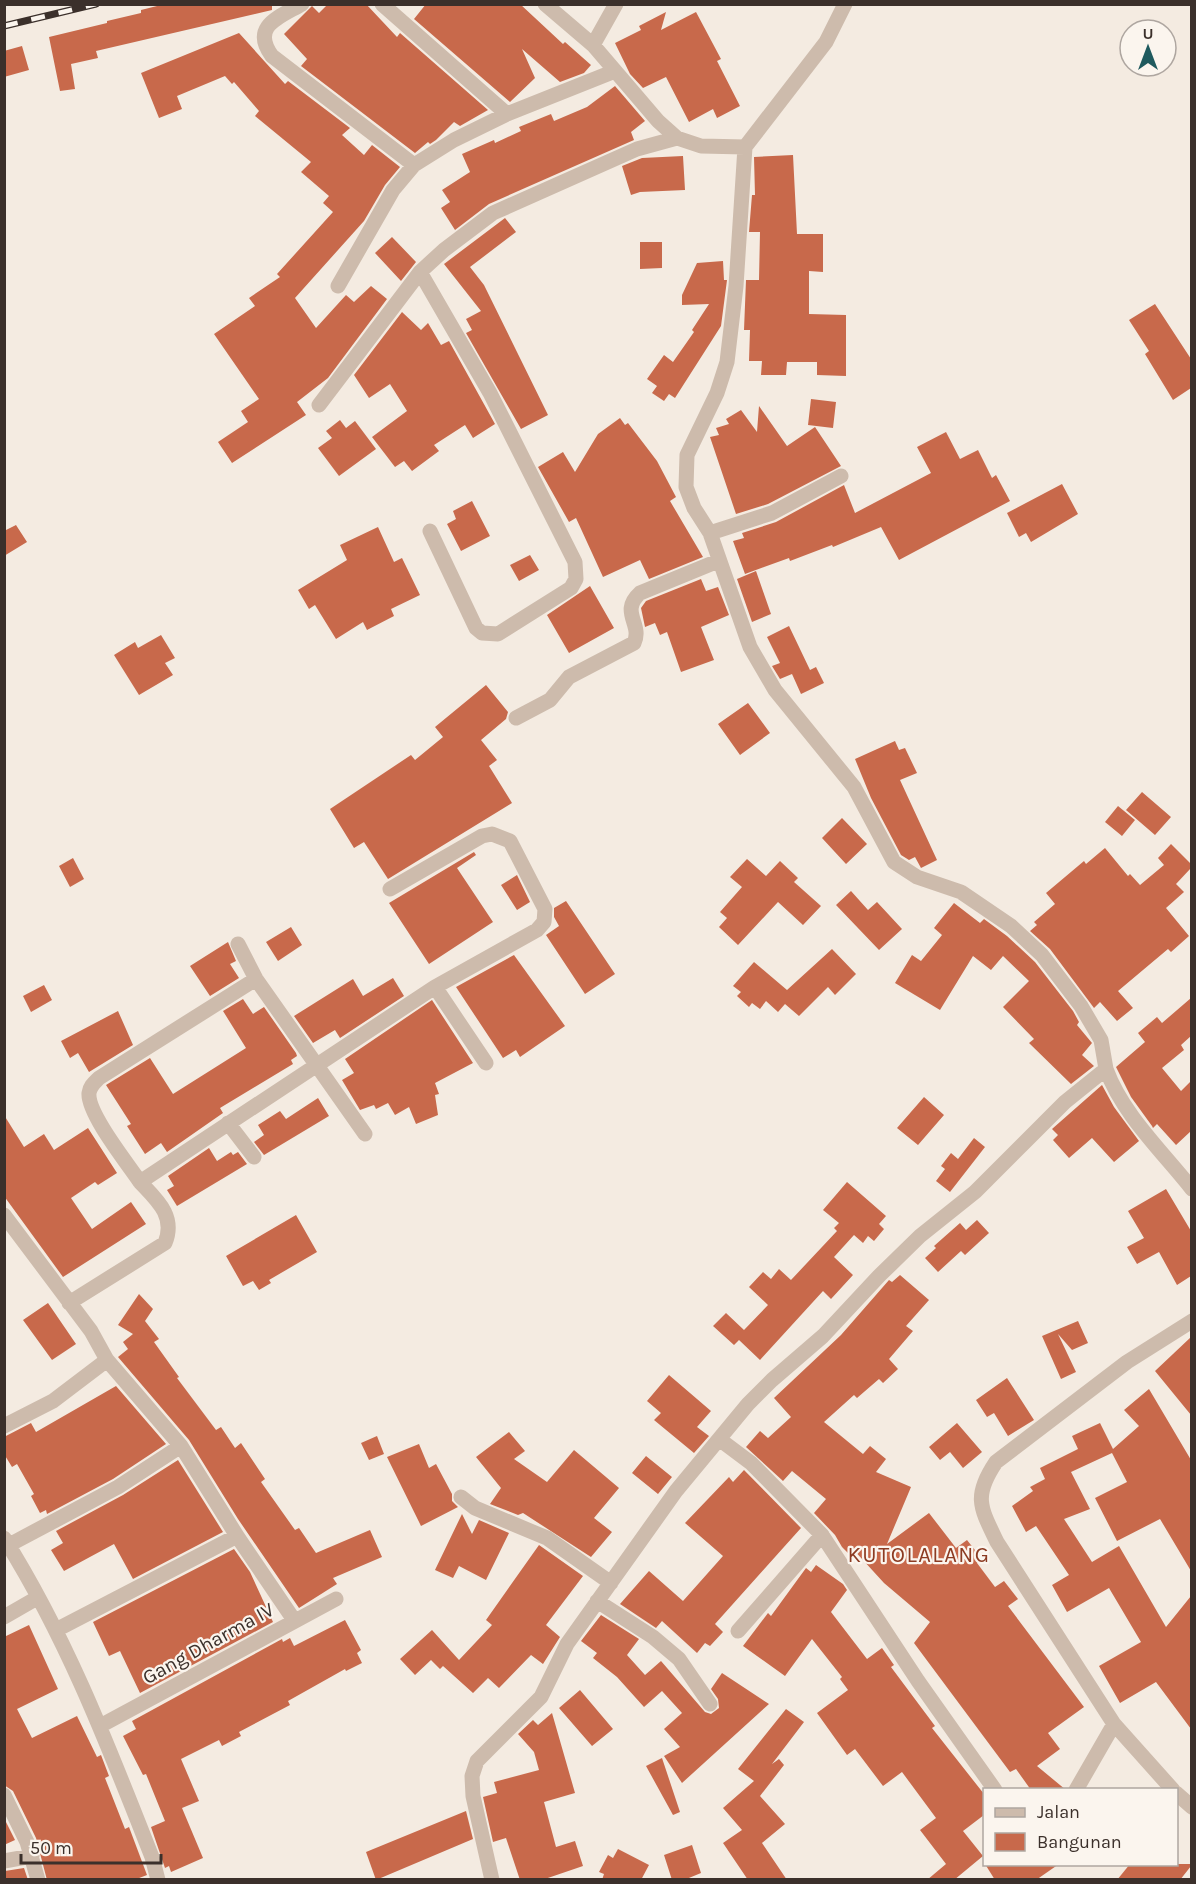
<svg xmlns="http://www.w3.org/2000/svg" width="1196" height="1884" font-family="Karla,sans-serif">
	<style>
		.building { fill: #c8694b }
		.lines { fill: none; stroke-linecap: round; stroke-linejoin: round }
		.minor { stroke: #cdbbac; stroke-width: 15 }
		.rail-casing { stroke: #3b302b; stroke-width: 7 }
		.rail { stroke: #fbf5ee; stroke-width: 4.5; stroke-dasharray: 14; stroke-linecap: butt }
		.labels { text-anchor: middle; stroke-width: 4.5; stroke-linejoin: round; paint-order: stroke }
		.street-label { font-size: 20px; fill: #3b302b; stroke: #fbf5ee }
		.quarter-label { font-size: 22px; letter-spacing: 1.5px; fill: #8c3b22; stroke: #fbf5ee }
	</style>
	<rect width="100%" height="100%" fill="#f4ebe1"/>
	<path class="building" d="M165,4h107v6l-176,41 2,7 -27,6 4,25 -15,2 -11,-54 58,-14v-2l34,-8v-3z
		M328,4h38l31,33 3,-4 88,77 -28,16 -6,-4 -18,18 -6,4 -2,-2 -13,11 -114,-87 6,-7 -23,-25 28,-28 7,7z
		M426,4h94l43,40 2,-2 26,23 -7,8 -24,9 -38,-33 13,29 -25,24 -96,-83z
		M666,12l-5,18 35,-18 25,47 -4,2 23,45 -23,12 -4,-9 -24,13 -23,-45 -23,11 -13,-14 -15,-31 26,-13 -2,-4z
		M239,33l46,51 3,-3 62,47 -8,7 22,20 8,-10 28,22 -15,18 -21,36 -69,77 21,30 30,-33 8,7 17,-16 16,13 -59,79 -31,24 9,13 -74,48 -14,-21 30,-20 -7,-11 18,-12 -45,-65 41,-28 -6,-8 31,-21 -3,-3 56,-62 -10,-9 6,-7 -28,-24 10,-10 -56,-46 4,-5 -25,-29 -2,2 -7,-8 -48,20 5,13 -23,9 -18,-45z
		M22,46l7,24 -25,7v-26z
		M615,86l30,35 -14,11 3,8 -145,64 -34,26 -14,-22 9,-6 -8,-12 28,-18 -8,-18 32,-14 1,3 26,-12 -2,-4 32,-13 3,7 33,-14z
		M793,155l4,79h26v38l-14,-1v43l37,1v61l-29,-1v-13h-30l-1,13h-25l1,-14h-13l1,-31h-6l2,-50h13l1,-48h-11l3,-37h3l-1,-38z
		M683,156l2,34 -45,2 -9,3 -9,-29 20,-8z
		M505,218l11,14 -46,35 14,18 64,130 -27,14 -55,-96 6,-3 -6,-11 15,-8 -37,-47z
		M392,237l24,25 -15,19 -26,-28z
		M640,242h22v26l-22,1z
		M723,261l1,19h3l-6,46 -46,72 -6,-4 -5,7 -12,-8 5,-7 -10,-7 17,-24 9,7 21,-30 -2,-2 17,-26 -27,1v-10l15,-32z
		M1155,304l36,55v29l-18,12 -28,-46 4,-3 -20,-31z
		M402,312l19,18 7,-7 13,22 8,-4 46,83 -22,14 -8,-13 -31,20 5,6 -27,20 -8,-10 -9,6 -23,-30 35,-26 -17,-27 -21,14 -15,-23z
		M811,399l25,3 -3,26 -25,-3z
		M759,406l28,40 28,-19 26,39 -73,38 -32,10 -26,-77 9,-2 -3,-7 13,-4 -3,-5 15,-9 16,22z
		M620,418l5,7 3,-2 29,38 19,36 -6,4 33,56 -54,22 -9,-19 -37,17 -27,-59 -7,4 -31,-55 25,-15 12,20 23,-38z
		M340,420l6,8 9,-7 21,28 -37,27 -21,-28 14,-10 -6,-7z
		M946,432l14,27 18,-9 14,28 4,-3 14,26 -111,59 -18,-33 -48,20 -1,-2 -42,16 -1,-3 -44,16 -12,-33 11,-3 -2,-5 34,-11 68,-37 11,28 76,-40 -14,-26z
		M1062,484l16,30 -47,28 -5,-9 -7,4 -12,-24z
		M472,501l18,35 -29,15 -14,-27 9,-5 -3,-8z
		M16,525l11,17 -23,14v-25z
		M378,527l16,35 8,-4 18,37 -29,14 3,7 -27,14 -4,-8 -27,17 -21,-34 -6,4 -11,-19 49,-30 -7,-15z
		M530,555l9,15 -20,11 -9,-16z
		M756,571l15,43 -19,8 -15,-43z
		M701,579l5,12 12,-4 11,28 -28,12 13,33 -33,12 -14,-40 -7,3 -5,-12 -10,4 -4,-19 5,-7z
		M590,586l24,42 -45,25 -22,-38z
		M789,626l21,44 6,-3 8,16 -23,11 -9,-20 -12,5 -8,-13 8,-3 -13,-26z
		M161,635l14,23 -10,5 8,12 -34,20 -25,-40 21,-13 3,6z
		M486,685l22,27 -2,7 -25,21 16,20 -8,6 23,37 -124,76 -24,-37 -10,6 -24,-39 81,-54 4,5 28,-23 -8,-10z
		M748,703l22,30 -30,22 -22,-31z
		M895,741l4,9 6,-2 12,25 -17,7 37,80 -16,8 -6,-11 -6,3 -8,-5 -30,-57 -16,-39z
		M1142,792l29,25 -16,18 -29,-25z
		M1118,806l17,14 -13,16 -17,-14z
		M842,818l25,26 -21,20 -24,-26z
		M1171,844l20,20v4l-15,16 8,8 -18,16 23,28 -18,16 -3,-3 -50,42 15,17 -16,13 -17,-19 -6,6 -44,-59 -20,-18 7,-6 -3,-3 21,-18 -9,-11 38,-32 2,3 19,-16 23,28 2,-2 10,11 24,-20 -6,-7z
		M474,852l2,3 -19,13 36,54 -64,42 -40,-61z
		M73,858l11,21 -14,8 -11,-21z
		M747,859l19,17 14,-15 18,17 -4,4 27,24 -18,19 -25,-23 -40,43 -19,-18 8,-9 -7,-6 22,-25 -12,-10z
		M517,875l13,27 -13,8 -16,-25z
		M851,891l17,19 9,-8 25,27 -23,21 -43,-45z
		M566,901l49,73 -30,20 -39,-59 13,-9 -5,-9v-9z
		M954,903l26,20 4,-4 23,17 28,26 38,49 6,11 -2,3 15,18 -10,12 12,11 -23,18 -42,-41 5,-4 -31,-32 26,-26 -26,-25 -12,14 -18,-14 -33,54 -45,-27 17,-28 9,6 21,-26 -8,-7z
		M291,927l11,18 -24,16 -12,-19z
		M228,942l8,19 -6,3 9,14 -29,18 -20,-30z
		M832,949l24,25 -21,21 -7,-8 -29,29 -14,-12 -7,8 -12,-11 -6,8 -8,-6 -3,4 -12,-11 4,-4 -8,-6 21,-24 33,28z
		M514,955l51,71 -45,31 -4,-7 -13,8 -47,-71z
		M393,978l11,18 -64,42 -5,-8 -22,13 -19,-27 59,-37 10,17z
		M44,985l8,15 -21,12 -8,-16z
		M1191,998v38l-10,9 3,5 -22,18 19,23 10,-10v50l-15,14 -19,-21 -4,4 -1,-2 -21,-29 -15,-30 29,-25 -7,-9 19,-16 5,6z
		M243,999l10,15 11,-7 32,46 1,3 -6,4 2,4 -73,44 3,5 -56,39 -6,-9 -16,11 -18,-28 4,-2 -25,-39 44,-27 23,36 73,-46 -23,-37z
		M432,1000l41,63 -38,20 4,11 -4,1 3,20 -22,9 -7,-17 -14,8 -7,-12 -12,6 -2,-4 -14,5 -18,-30 12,-7 -9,-14z
		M118,1011l15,34 -44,27 -11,-19 -8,5 -9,-17z
		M1102,1085l12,22 25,34 -25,21 -22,-24 -23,20 -16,-18 5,-5 -6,-6z
		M924,1097l20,18 -26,30 -21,-17z
		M318,1098l11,18 -65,39 -10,-13 10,-7 -6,-10 22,-14 6,8z
		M4,1115l20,32 20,-13 10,16 34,-22 29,45 -19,12 -3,-3 -24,16 21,31 39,-27 15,22 -83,53 -59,-81z
		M974,1138l11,9 -35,45 -14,-11 9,-12 -4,-3 10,-13 7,6z
		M209,1148l8,13 14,-9 2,3 5,-3 9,12 -70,42 -10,-16 7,-4 -6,-10z
		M847,1182l39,34 -7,8 5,5 -10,12 -6,-5 -5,7 -9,-8 -20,22 19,18 -22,24 -8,-8 -63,69 -21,-20 -5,5 -21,-19 13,-13 18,17 24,-25 -19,-18 14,-15 8,7 8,-10 12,11 46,-49 -3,-3 5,-5 -16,-13z
		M1166,1189l25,42v45l-14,9 -18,-33 -22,12 -10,-17 17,-9 -16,-27z
		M296,1215l21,37 -48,28 2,3 -12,7 -6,-9 -10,5 -17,-30z
		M977,1220l12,13 -24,22 -4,-4 -23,21 -13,-14 11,-10 -2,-2 26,-23 6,7z
		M900,1275l29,25 -23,26 7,5 -24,28 9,10 -15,14 -4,-4 -22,19 -3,-3 -30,27 39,32 7,-8 16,13 -10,13 35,15 -24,57 42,-31 27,35 11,-8 15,19 -5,4 18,24 9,-6 14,18 -10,7 76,101 -36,26 12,16 -23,17 29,24h-35l-15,-21 -6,3 -96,-129 16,-21 -46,-39 -32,-35 -4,5 -6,-6 -7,-12 -21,-22 12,-14 -34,-28 -9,10 -37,-34 14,-16 8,7 23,-21 -17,-19 67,-63 48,-55 3,2z
		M139,1294l14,15 -8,12 14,18 -5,3 25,35 -2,1 39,52 5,-3 14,21 6,-5 24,36 -4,3 34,48 4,-2 17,25 54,-23 12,27 -49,21 4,6 -38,24 -61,-89 -49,-79 -71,-83 10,-8 -5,-7 10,-8 -15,-9z
		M48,1303l28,41 -24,16 -29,-40z
		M1078,1321l10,22 -16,7 -14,-16 18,38 -15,7 -19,-43z
		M1191,1337v78l-36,-44z
		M669,1375l42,36 -14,16 12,9 -15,17 -40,-33 7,-7 -14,-12z
		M1007,1378l27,42 -26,16 -14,-23 -7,4 -11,-17z
		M116,1386l50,58 -53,35 -66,35 -1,-4 -6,3 -9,-17 3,-2 -17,-30 -5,3 -8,-13v-17l27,-14 5,9z
		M1149,1389l42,71v111l-31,-52 -43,22 -22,-43 32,-16 -15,-29 -41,19 19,37 -26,10 28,43 27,-16 47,81 25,-31v133l-35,-47 -36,21 -21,-37 42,-24 -32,-54 -42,24 -15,-27 17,-10 -33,-49 -10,6 -14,-26 21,-15 -3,-4 15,-8 -5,-11 38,-19 -6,-13 28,-13 13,26 26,-23 -15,-16z
		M957,1423l25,29 -19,16 -13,-16 -10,8 -11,-13z
		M509,1432l16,19 -11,8 33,23 27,-32 45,38 -25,30 18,14 -21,25 -68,-44 -5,2 -28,-11 11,-16 -25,-31z
		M377,1436l7,18 -15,6 -8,-17z
		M419,1444l10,24 7,-4 16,30v7l6,6 -37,19 -34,-69z
		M646,1456l26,21 -14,17 -26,-21z
		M178,1460l45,72 -90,47 -19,-35 -50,27 -13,-21 12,-7 -7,-12 67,-36z
		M744,1470l57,58 -86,96 8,8 -13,14 -5,-3 -8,10 -35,-32 -6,7 -36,-24 29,-33 34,30 40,-45 -38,-33 44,-46 4,5z
		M462,1514l10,20 7,-14 30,13 -23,47 -27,-14 -6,12 -18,-8z
		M539,1545l44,31 -37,49 14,12 -17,27 -12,-9 -32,33 -11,-10 -15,15 -30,-27 -3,3 -9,-9 -16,15 -15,-16 32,-29 27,30 33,-35 -6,-5z
		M234,1549l16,23 23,50 -133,71 -20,-42 -11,5 -16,-34z
		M816,1565l27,19 4,6 -16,22 36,47 15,-11 12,17 -3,2 44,59 -3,2 52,66v21l-21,16 20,25 -29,24h-27l19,-16 -26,-34 16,-12 -34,-46 -19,14 -28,-37 -8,6 -30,-42 31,-23 -8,-11 2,-2 -30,-38 -27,37 -42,-30 25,-33 3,3 35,-48 5,4z
		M601,1615l38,24 -12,16 18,20 16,-14 44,51 6,2 8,-6 -1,-9 -7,-10 11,-16 47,31 -87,79 -18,-27 16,-9 -16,-18 18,-16 -20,-22 -18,16 -27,-30 -24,-19 4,-5 -16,-12z
		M345,1620l16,30 -4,3 5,10 -16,8 -1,-2 -57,32 2,4 -51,27 2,4 -19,10 -3,-6 -38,19 18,42 -17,7 21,50 -32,14 -2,-6 -4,2 -14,-41 14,-6 -19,-47 -3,1 -20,-39 13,-7 -4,-8 150,-82 1,3 7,-4 4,8z
		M29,1625l29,64 -41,20 15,29 45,-22 20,41 4,-2 8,21 -4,2 20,51 4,-2 18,48 -13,5h-87l-11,-42 -23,-47 -9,-6v-148z
		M580,1690l33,39 -21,17 -33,-38z
		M786,1709l18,13 -32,42 7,-5 5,6 -24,31 25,28 -23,19 25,37h-39l-25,-37 19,-13 -19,-22 31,-27 -16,-12z
		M552,1713l23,80 -31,9 12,45 19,-6 8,25 -41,14h-22l-14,-42 -13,4 -10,-45 14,-4 -3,-11 45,-12 -5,-18 -16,-18 15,-14 5,5z
		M662,1758l18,54 -7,3 -27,-49z
		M466,1811l7,28 -97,41 -10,-28z
		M4,1818l11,22 -11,5z
		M692,1845l9,28 -17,7h-12l-8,-25z
		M618,1849l31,16 -8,15h-39l2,-6 -5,-2 9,-17 5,3z
		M985,1864h74l-23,16h-41z
		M1130,1864h61v2l-11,14h-63z
		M24,1868l4,12h-23v-9z"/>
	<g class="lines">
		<path class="minor" d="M302,4c-22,13 -52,22 -30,52l142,109
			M382,4l125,110
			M545,4l48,41 65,76 19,17 24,8 44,1
			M593,45l23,-41
			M420,272l70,121 85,169 1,17 -5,9 -73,46 -16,-1 -6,-5 -46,-97
			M338,286l55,-96 21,-25 40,-25 53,-26 108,-43
			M319,405l101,-133 24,-22 49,-37 144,-64 40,-11
			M710,533l62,-20 69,-37
			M516,718l34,-18 19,-23 65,-34c9,-19 -15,-31 6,-50l78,-32
			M238,944l18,35 109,155
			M435,987l51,76
			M1106,1069c17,46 56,82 86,120
			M228,1123l26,34
			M140,1182c-12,-18 -53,-69 -51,-89 1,-7 5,-10 10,-15l157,-99
			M4,1215l87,116 16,29 74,86 56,90 57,84
			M69,1303l96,-60c11,-27 -8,-43 -25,-61l295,-195 102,-57 7,-8 1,-13 -35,-68 -18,-7 -10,2 -92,53
			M4,1426l49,-25 54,-41
			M719,1439l32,24 71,72 96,146 77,109
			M461,1497l14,11 72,30 64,45
			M4,1538c63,100 105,210 148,319l6,23
			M9,1545l109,-58 63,-41
			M597,1601l56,36 26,22 31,45
			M4,1617l33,-19
			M56,1630l181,-94
			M738,1631l84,-96
			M100,1726l236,-127
			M1076,1790l38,-66
			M1173,1790l-59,-66 -117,-182c-17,-35 -24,-46 -1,-80l131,-100 65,-41
			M1176,1793l16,14
			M4,1795l23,47 11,38
			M4,1861l28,-5
			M492,1880l-19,-84 -1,-20 5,-15 64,-64 26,-53 109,-153 72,-87 24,-24 51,-44 57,-61 40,-39 55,-44 90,-90 41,-33 -5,-29 -20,-34 -39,-51 -31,-29 -50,-34 -44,-15 -23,-15 -40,-75 -79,-97 -25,-43 -40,-114 -16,-25 -8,-21 1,-32 30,-62 10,-31 9,-76 9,-139 81,-105 19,-38"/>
		<defs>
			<path id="rail" d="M4,26l92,-22"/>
		</defs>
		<use href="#rail" class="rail-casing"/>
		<use href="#rail" class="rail"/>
	</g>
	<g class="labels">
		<g class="street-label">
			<text transform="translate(208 1643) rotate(-29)" y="7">Gang Dharma IV</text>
		</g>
		<g class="quarter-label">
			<text x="919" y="1562">KUTOLALANG</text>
		</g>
	</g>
	<rect width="1196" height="1884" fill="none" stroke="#3b302b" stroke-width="12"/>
	<rect x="983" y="1788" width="195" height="78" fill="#fbf5ee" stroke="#aea6a0" stroke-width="1.5"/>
	<rect x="995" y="1808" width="30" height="9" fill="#cdbbac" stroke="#aea6a0" stroke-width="1.5"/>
	<text x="1037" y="1818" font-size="18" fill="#3b302b">Jalan</text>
	<rect x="995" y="1833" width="30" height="18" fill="#c8694b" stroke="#aea6a0" stroke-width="1.5"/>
	<text x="1037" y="1848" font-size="18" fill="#3b302b">Bangunan</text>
	<g transform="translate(1148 48)"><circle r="28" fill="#fbf5ee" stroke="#aea6a0" stroke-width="1.5"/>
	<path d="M0-4.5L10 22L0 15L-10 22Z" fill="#1f5a5e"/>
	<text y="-9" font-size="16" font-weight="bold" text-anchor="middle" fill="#3b302b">U</text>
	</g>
	<path d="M21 1854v9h140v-9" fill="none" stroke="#3b302b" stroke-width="3"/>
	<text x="30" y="1854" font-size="18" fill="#3b302b" stroke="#fbf5ee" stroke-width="4.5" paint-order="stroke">50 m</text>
</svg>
